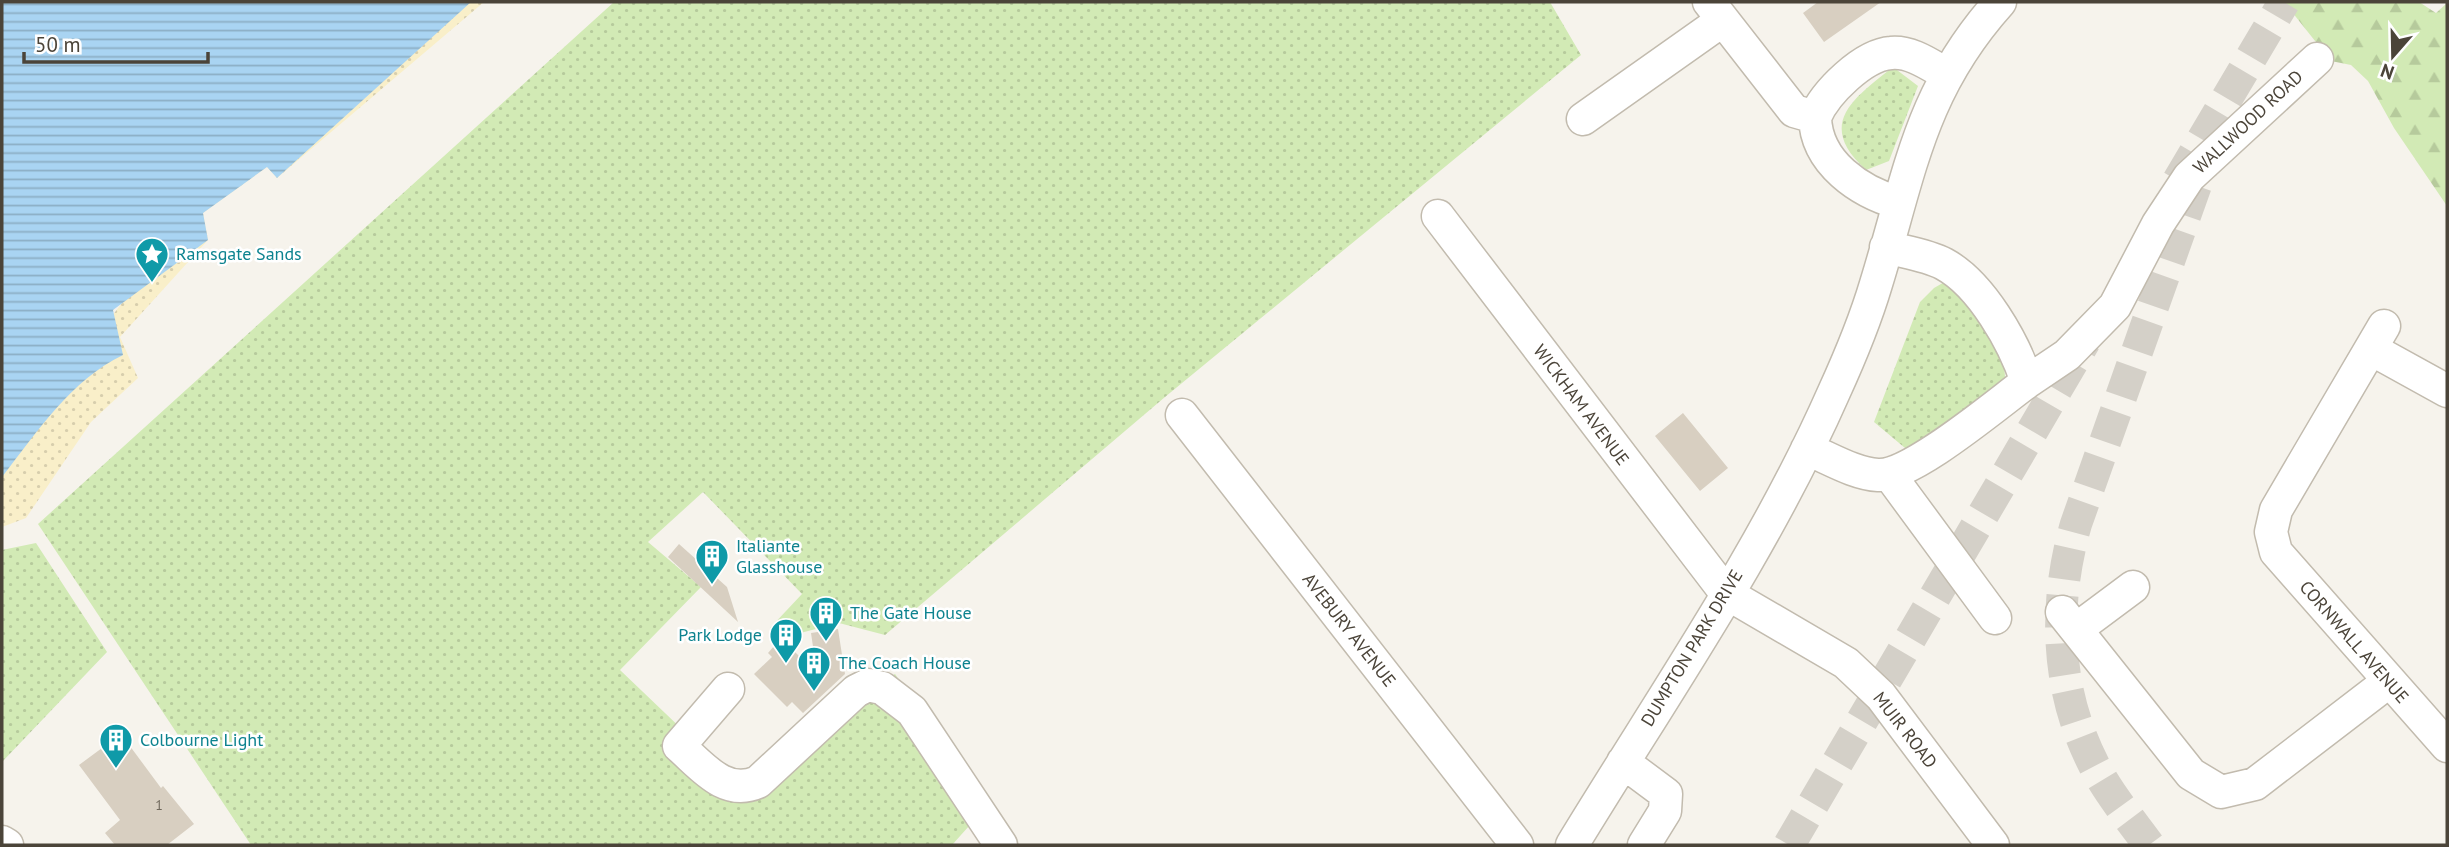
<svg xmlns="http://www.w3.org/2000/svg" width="2449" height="847" font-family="'PT Sans',sans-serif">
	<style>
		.green { fill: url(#green-dots) }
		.forest { fill: url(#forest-firs) }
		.sand { fill: url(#sand-dots) }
		.water { fill: url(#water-rules) }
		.building { fill: #d8cfc1 }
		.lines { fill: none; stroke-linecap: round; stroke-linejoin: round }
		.minor-tunnel { stroke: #d4d0c8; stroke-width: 32; stroke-dasharray: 32 16; stroke-linecap: butt }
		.minor-casing { stroke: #c2bbae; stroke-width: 35 }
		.minor { stroke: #fff; stroke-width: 32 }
		.labels { text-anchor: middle; stroke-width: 5; stroke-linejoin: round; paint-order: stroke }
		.number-label { font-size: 14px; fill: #6e675b }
		.street-label { font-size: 18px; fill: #4b4439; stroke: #fff }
		.culture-label { font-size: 18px; fill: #0d838f; stroke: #fff; text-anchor: start }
	</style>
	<defs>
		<pattern id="green-dots" width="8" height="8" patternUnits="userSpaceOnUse" patternTransform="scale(1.75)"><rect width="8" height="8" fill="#d2eab5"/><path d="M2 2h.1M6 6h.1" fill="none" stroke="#b6ca9c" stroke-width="1.8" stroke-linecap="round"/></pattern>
		<pattern id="forest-firs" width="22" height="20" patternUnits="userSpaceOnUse" patternTransform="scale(1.75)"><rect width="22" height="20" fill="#d2eab5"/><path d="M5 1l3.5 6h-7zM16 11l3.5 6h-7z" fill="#b6ca9c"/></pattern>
		<pattern id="sand-dots" width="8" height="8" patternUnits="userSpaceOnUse" patternTransform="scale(1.75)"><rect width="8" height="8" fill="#f9efc9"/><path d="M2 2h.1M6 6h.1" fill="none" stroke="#d7cead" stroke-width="1.8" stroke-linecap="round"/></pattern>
		<pattern id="water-rules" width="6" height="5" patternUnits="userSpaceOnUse" patternTransform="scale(1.75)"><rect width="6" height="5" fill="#a9d4f2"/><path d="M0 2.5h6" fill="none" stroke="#8caec5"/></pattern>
	</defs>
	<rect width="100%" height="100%" fill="#f6f3ec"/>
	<path class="green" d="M614,2h936l31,53 -416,342 -280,238 -46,-12 -58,15 -11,-10 32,-34 -99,-102 -55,50 53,45 -81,83 113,108 162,-104 92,132 -35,39h-701l-213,-321z
		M1893,67l25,19 -29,75 -23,9c-51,-46 -12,-72 27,-103z
		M1948,280c26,30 58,58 57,99l-94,74 -37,-31 46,-120 14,-14z
		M36,543l71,109 -105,110v-212z"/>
	<path class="forest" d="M2284,2h135l17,11 11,-10v203l-53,-78 -26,-47 -17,-16 -20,-4z"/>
	<path class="sand" d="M353,2h131l-207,176 -10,-11 -64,46 5,27 -88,97 18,41 -47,44 -65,96 -24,9v-59l100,-139z"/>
	<path class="water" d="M2,2h469l-194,176 -10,-11 -64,46 5,27 -95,70 10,45c-52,25 -86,77 -121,122z"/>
	<path class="building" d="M1818,2h63l-57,40 -21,-29z
		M1683,413l45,55 -28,23 -45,-55z
		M679,544l48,43 11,35 -70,-65z
		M838,629l7,45 -42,39 -11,-11 -5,5 -33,-33 18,-17 -4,-4 13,-15 36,36 -6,-41z
		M121,734l40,54 2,-2 31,38 -27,21h-52l-10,-12 15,-13 -41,-55z"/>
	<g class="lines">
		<path class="minor-tunnel" d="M2178,181l106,-179
			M1789,845l296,-504
			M2149,845c-19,-26 -40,-51 -55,-80 -39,-76 -41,-161 -18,-241l127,-359"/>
		<defs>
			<path id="minor" d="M1709,2l85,109 21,6
				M1583,119l140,-99
				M1899,203c-39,-11 -83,-40 -84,-86 10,-24 48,-62 76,-64 20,-2 39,12 55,21
				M1438,216l288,377 120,70 35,33 112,149
				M2384,326l-108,184 -5,22 5,20 171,194
				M2371,349l76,42
				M2027,382l40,-27 48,-49 43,-82 31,-47 128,-118
				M1182,415l335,430
				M1807,449c22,9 48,25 71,26 33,2 120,-72 149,-93 -13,-40 -46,-98 -83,-118 -17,-9 -40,-12 -58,-17
				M1889,474l106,144
				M2062,612l129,162 30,18 34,-8 133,-102
				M2078,628l55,-41
				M728,689l-49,57c23,20 46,51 79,36l98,-91 12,-6 14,3 30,23 89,134
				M1623,762l43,32 -1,17 -21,34
				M2,842l5,3
				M1572,845c90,-148 192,-294 262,-453 16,-35 31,-71 42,-108 34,-110 43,-192 124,-282"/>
		</defs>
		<use href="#minor" class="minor-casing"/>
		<use href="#minor" class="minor"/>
	</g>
	<defs>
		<symbol id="sight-pin" viewBox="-11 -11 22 30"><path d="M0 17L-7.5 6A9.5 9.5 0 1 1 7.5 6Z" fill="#0f9aa8" stroke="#fff"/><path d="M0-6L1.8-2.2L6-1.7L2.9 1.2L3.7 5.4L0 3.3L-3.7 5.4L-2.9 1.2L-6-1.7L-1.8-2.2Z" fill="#fff"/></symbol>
		<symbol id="building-pin" viewBox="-11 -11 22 30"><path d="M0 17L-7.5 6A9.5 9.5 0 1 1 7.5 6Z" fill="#0f9aa8" stroke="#fff"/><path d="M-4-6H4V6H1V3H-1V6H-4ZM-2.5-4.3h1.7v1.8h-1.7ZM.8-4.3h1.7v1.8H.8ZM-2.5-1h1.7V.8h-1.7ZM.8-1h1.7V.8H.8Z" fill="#fff"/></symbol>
	</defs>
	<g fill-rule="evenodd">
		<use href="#sight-pin" x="133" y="235" width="38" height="52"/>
		<use href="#building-pin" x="693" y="537" width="38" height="52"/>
		<use href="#building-pin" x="807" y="594" width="38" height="52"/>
		<use href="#building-pin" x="767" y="616" width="38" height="52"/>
		<use href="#building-pin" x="795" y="644" width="38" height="52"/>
		<use href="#building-pin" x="97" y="721" width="38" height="52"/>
	</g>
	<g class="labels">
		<g class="number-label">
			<text x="159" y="810">1</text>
		</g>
		<g class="street-label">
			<text transform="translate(2248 122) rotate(-43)" y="6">WALLWOOD ROAD</text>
			<text transform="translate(1581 405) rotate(53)" y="6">WICKHAM AVENUE</text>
			<text transform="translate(1349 630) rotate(52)" y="6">AVEBURY AVENUE</text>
			<text transform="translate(2354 642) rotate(49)" y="6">CORNWALL AVENUE</text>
			<text transform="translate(1692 648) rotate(-59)" y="6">DUMPTON PARK DRIVE</text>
			<text transform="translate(1905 730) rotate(52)" y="6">MUIR ROAD</text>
		</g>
		<g class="culture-label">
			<text x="176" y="260">Ramsgate Sands</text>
			<text x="736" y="552">Italiante<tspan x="736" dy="21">Glasshouse</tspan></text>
			<text x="850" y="619">The Gate House</text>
			<text x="762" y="641" text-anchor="end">Park Lodge</text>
			<text x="838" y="669">The Coach House</text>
			<text x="140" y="746">Colbourne Light</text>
		</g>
	</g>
	<rect width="2449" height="847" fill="none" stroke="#4b4439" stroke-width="7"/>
	<g transform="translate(2393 56) rotate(200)" stroke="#ffffff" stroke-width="5" paint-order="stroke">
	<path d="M0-5L12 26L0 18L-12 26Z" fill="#4b4439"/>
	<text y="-10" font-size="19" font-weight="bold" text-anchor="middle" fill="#4b4439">N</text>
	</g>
	<path d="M24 52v10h184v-10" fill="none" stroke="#4b4439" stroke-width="3.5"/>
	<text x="35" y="52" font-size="21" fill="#4b4439" stroke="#ffffff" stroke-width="5" paint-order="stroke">50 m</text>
</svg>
